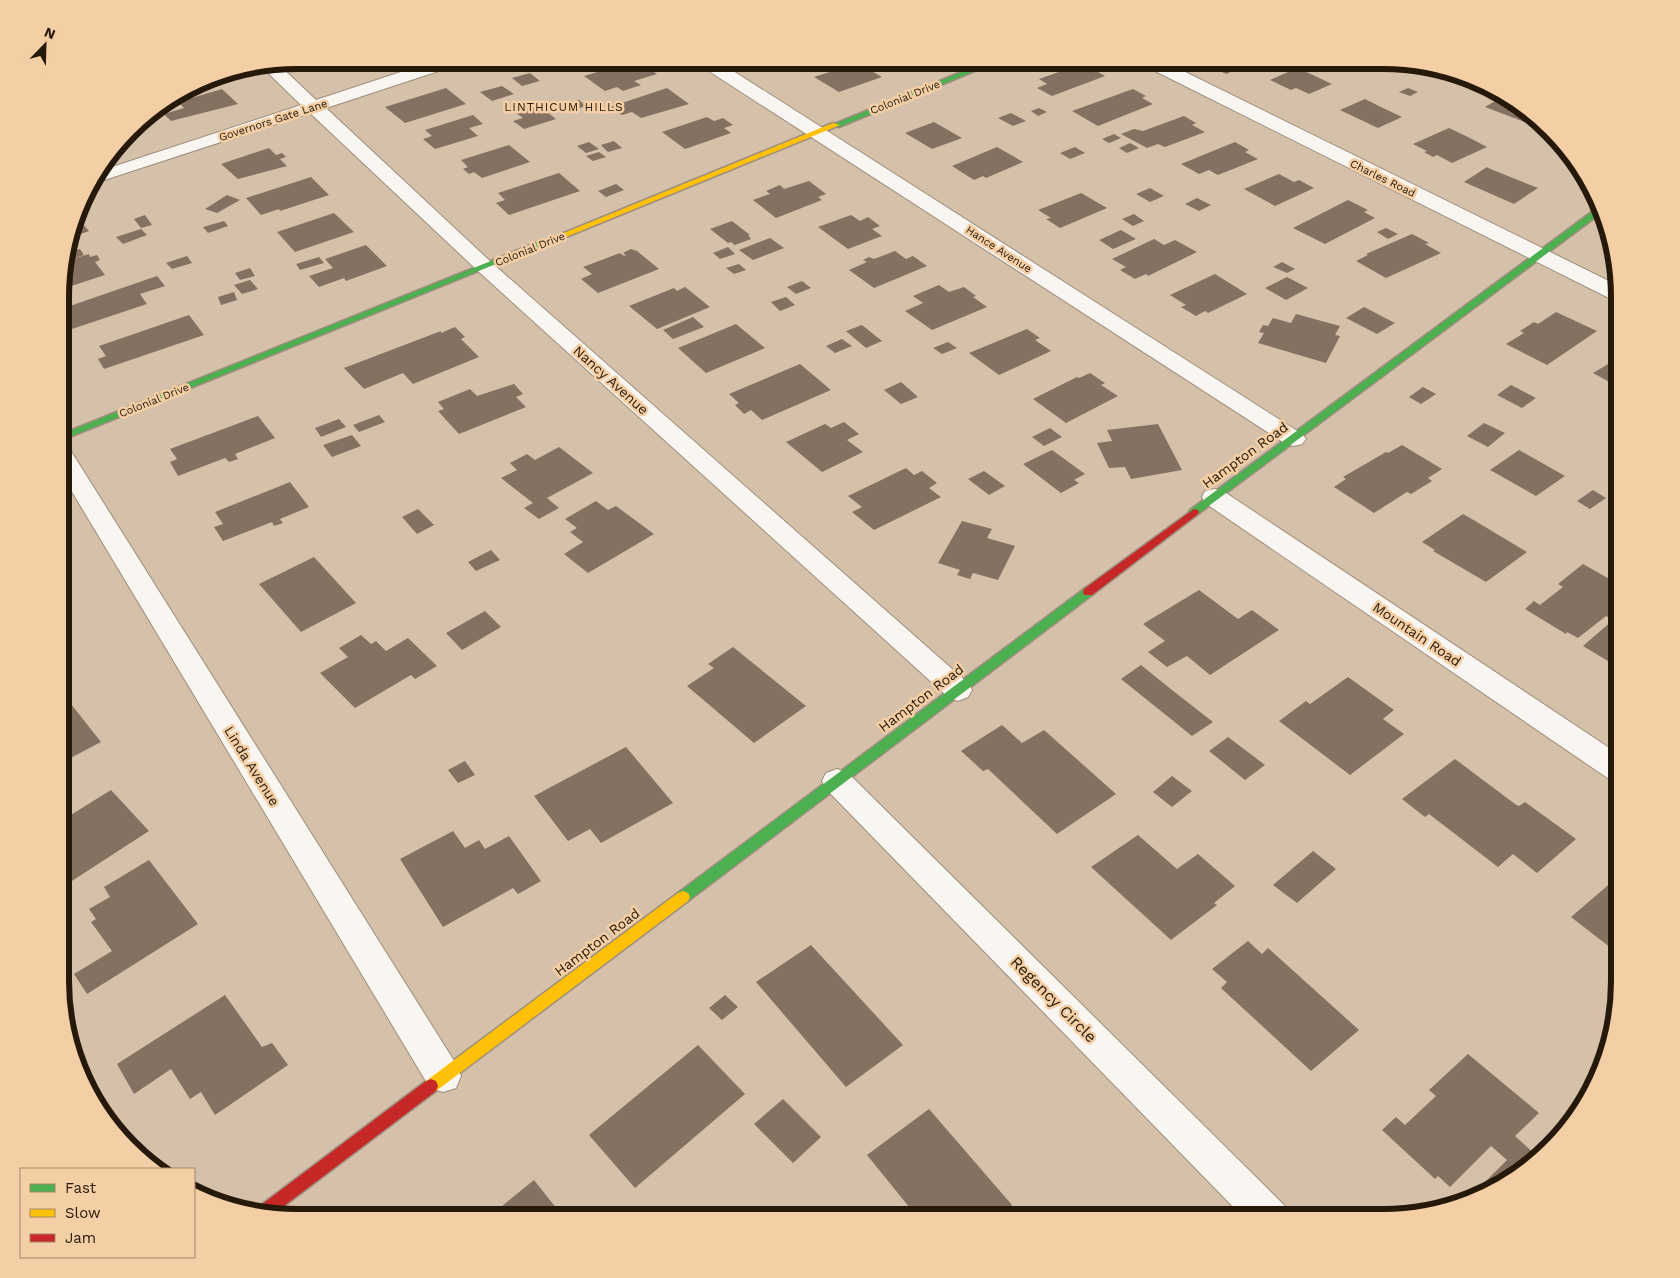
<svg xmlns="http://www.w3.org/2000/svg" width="1680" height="1278" font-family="'Work Sans',sans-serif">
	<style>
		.building { fill: #847161 }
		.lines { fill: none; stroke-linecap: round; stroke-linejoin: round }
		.street-casing { stroke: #9e8e7d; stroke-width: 2 }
		.fast-casing { stroke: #9e8e7d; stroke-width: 3 }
		.slow-casing { stroke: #9e8e7d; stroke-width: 3 }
		.jam-casing { stroke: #9e8e7d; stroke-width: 3 }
		.street { fill: #f9f6f2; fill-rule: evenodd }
		.fast { fill: #4caf50; fill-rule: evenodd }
		.slow { fill: #ffc107; fill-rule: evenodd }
		.jam { fill: #c62828; fill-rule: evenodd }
		.labels { text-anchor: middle; stroke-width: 5; stroke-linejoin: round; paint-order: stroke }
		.far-street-label { font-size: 11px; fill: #271909; stroke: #f4cea4 }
		.far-neighbourhood-label { font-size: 12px; letter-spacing: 1px; fill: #271909; stroke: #f4cea4 }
		.street-label { font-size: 14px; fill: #271909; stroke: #f4cea4 }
		.near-street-label { font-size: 16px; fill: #271909; stroke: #f4cea4 }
		.rim { fill: none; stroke: #271909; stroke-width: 6 }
	</style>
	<rect width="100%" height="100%" fill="#d5c0aa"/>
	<path class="building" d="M788,60h23v1l-15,4z
		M1201,60h36l10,5 -21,9 -27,-13z
		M627,63l8,5 8,-3 14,9 -23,7 7,4 -18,6 -6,-4 -12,4 -21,-15z
		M858,63l24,14 -43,15 -25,-15z
		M1079,65l10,6 4,-2 12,7 -53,20 -15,-8 10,-4 -8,-5z
		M1297,68l16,7 19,9 -23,10 -13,-6 -5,2 -21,-10z
		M530,73l10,8 -18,5 -10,-8z
		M502,86l12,8 -22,7 -12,-9z
		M446,88l20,16 -61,19 -20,-16z
		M667,88l22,16 -48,14 -9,-6 -10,3 -12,-8z
		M1408,88l10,4 -8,4 -11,-4z
		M222,89l16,15 -67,17 -7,-7 20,-6 -6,-6z
		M1133,89l13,7 -4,2 11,6 -55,22 -26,-15z
		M1502,97l37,22 10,12 -64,-24z
		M1365,99l16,8 21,10 -24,11 -38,-18z
		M579,100l7,6 -16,5 -7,-6z
		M539,106l17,13 -32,10 -11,-8 10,-3 -7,-5z
		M1039,108l8,4 -9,4 -7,-5z
		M1011,113l15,8 -13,5 -15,-8z
		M473,115l10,9 -14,4 9,8 -43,13 -12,-10 9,-3 -7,-6z
		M1184,116l12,7 -4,2 13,7 -40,15 -7,-3 -11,4 -26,-14 13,-5 9,2z
		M707,117l7,4 9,-3 10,7 -9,3 7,5 -46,16 -23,-17z
		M934,122l28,16 -30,11 -27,-16z
		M1449,128l19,9 19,10 -35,16 -15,-8 -4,2 -9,-5 3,-1 -14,-7z
		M1114,134l7,4 -12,5 -7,-4z
		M614,141l8,7 -14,4 -7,-7z
		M589,142l10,7 -13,4 -9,-7z
		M1235,142l14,8 -4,2 13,7 -40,16 -9,-5 -10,4 -18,-10z
		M1130,143l9,5 -12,5 -8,-5z
		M509,145l21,17 -48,16 -8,-6 -5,2 -6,-5 5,-2 -7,-7z
		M997,147l26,15 -37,16 -3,-2 -9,4 -22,-14z
		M1075,147l10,6 -15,6 -10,-6z
		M269,148l7,7 6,-2 4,4 -6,2 7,7 -49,13 -17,-15z
		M599,152l7,5 -13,4 -7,-5z
		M1487,167l1,1 50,20 -24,16 -50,-22z
		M559,173l21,18 -71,24 -13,-12 9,-3 -7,-7z
		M1279,174l15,8 5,-2 15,8 -39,18 -31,-17z
		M311,177l18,18 -49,16 -1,-2 -18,6 -15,-17z
		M809,181l17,13 -8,3 4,3 -46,18 -23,-18 17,-6 -4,-3 14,-6 4,4z
		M616,184l8,6 -18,7 -8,-6z
		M1150,188l14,8 -14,6 -14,-8z
		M1081,193l26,15 -47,20 -14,-9 5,-1 -13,-8z
		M227,195l13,5 -23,13 -12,-4z
		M1197,198l14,7 -12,6 -14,-7z
		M1348,200l20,10 -4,2 11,6 -50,26 -32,-16z
		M334,213l20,19 -59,20 -18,-20z
		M1134,214l10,7 -11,5 -11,-7z
		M145,215l7,10 -11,3 -7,-9z
		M851,215l9,6 8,-4 12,9 -8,3 10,7 -34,13 -30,-22z
		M224,221l4,5 -20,7 -5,-6z
		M732,221l18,14h-2l3,4 -16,6 -4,-3 -3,1 -18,-14z
		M82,223l7,8 -17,6 4,-12z
		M1386,228l12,6 -10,5 -11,-7z
		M141,229l6,6 -24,9 -7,-7z
		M1121,230l15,9 -23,10 -14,-9z
		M1412,234l17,9 -4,1 16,9 -55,25 -30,-17 12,-6 -2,-1z
		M770,238l14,10 -31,12 -14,-10z
		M1154,239l10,6 11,-5 22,12 -49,24 -2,-2 -11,5 -15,-9 6,-3 -14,-8z
		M366,245l21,21 -41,15 -2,-3 -25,9 -10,-11 24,-8 -8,-9z
		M728,247l7,7 -15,5 -7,-6z
		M80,249l4,6 -21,7 3,-9z
		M631,249l6,2 22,18 -61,24 -17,-14 11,-5 -9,-7 37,-14 4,3 2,-1 -3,-2z
		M895,251l11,8 7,-3 14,10 -53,22 -25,-18 18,-8 -4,-2 6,-3 5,2z
		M89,254l1,3 7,-2 3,5 -5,2 10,13 -43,14 1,-27z
		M187,256l5,7 -20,6 -6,-6z
		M319,257l5,6 -24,7 -4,-6z
		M1282,262l13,7 -8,4 -14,-6z
		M739,264l7,6 -12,4 -8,-6z
		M250,268l5,8 -15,4 -5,-7z
		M1215,274l32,20 -39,19 -3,-2 -9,5 -15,-9 5,-2 -16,-10z
		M157,276l8,10 -25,8 7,10 -78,26 -7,-9 9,-4 -7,-9z
		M1287,277l21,11 -22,12 -21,-12z
		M250,280l8,9 -16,5 -8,-9z
		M802,281l9,7 -15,6 -9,-7z
		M939,285l10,7 15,-5 12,9 -3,1 14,10 -55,23 -27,-19 18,-8 -10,-7z
		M685,287l25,20 -53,22 -28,-23 45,-18 3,3z
		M234,292l3,8 -16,5 -3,-8z
		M786,297l9,8 -15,6 -9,-9z
		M1364,307l27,14 4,2 -18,11 -31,-16z
		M1556,312l41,19 -50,34 -41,-21 18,-11 -4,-2 14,-9 4,2z
		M1296,314l44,12 -5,9 5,1 -14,27 -68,-20 6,-10 -5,-1 4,-7 5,1 5,-8 18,5z
		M189,315l15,20 -100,34 -6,-10 8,-3 -7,-10z
		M693,317l11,10 -31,12 -10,-9z
		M736,324l29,24 -59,25 -28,-25z
		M862,325l20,16 -16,7 -20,-17z
		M455,327l10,10 -4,2 18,18 -66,27 -10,-11 -39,16 -20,-21 97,-37v2z
		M1027,329l13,9 -5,2 16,11 -52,24 -30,-22z
		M842,339l10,7 -17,7 -9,-7z
		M948,342l9,6 -15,6 -9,-6z
		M1620,357v31l-27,-15z
		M800,364l31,26 -69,30 -11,-10 -7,4 -9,-9 4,-2 -10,-9z
		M1090,373l15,10 -4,2 17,11 -52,27 -33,-24 44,-22 2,1z
		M901,382l17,15 -17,7 -17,-14z
		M514,384l9,10 -7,3 10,10 -67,27 -21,-23 6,-2 -6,-7 32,-13 7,7z
		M1511,385l25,13 -14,10 -25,-13z
		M1423,387l13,7 -15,10 -12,-7z
		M379,415l6,7 -26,10 -6,-7z
		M258,416l17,22 -40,16 3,5 -9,3 -4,-4 -47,18 -8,-14 7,-3 -7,-10z
		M339,419l7,8 -25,10 -6,-9z
		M844,422l15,12 -12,6 16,12 -41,20 -36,-30 39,-18 6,4z
		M1484,423l21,10 -17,14 -21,-11z
		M1158,424l24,46 -51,9 -6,-12 -16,1 -12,-25 15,-2 -5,-11z
		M1050,428l12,9 -18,9 -12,-9z
		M352,435l9,11 -29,11 -9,-12z
		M1402,445l40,24 -14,9 4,3 -21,13 -4,-2 -33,21 -40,-26 12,-8 -3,-2 43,-25 2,1z
		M559,447l34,26 -46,25 12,10 -20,11 -15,-11 9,-5 -32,-25 16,-8 -7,-7 17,-9 8,6z
		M1052,450l33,24 -11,6 5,3 -18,10 -38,-29z
		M1519,450l46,26 -29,20 -46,-26z
		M906,468l8,7 8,-4 15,12 -8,5 12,9 -67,33 -22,-18 10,-5 -14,-11z
		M984,471l21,15 -16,9 -21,-16z
		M290,482l19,25 -29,12 3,4 -9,3 -2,-4 -49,19 -9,-14 9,-3 -8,-12z
		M1593,490l13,8 -16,11 -13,-8z
		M596,501l12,9 8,-4 38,28 -66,39 -24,-19 19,-12 -13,-10 7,-4 -12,-9z
		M418,509l16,16 -17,9 -15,-17z
		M1463,514l14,8 50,30 -41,30 -53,-31 2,-1 -13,-8z
		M962,521l30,8 -5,9 28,8 -17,34 -25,-7 -3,6 -13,-4 3,-5 -22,-7z
		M491,550l9,10 -24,11 -8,-9z
		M314,557l42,46 -55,29 -42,-48z
		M1583,564l37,21v73l-7,6 -30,-18 30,-26 -7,-4 -28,22 -11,-6 -1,2 -41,-25 9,-8 6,4 23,-18 -5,-3z
		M1199,590l39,29 14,-9 27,20 -69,45 -23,-19 -20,11 -19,-15 17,-11 -22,-17z
		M485,611l16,16 -39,23 -16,-17z
		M361,635l10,9 5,-3 10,10 22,-13 29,28 -22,13 -4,-4 -56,33 -35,-35 28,-16 -9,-9z
		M733,647l73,59 -52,37 -67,-57 27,-18 -6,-4z
		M1141,665l31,25 41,32 -21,14 -71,-57z
		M1348,677l46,33 -11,9 21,15 -54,41 -71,-54 27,-20 4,3z
		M71,704l30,38 -40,21v-54z
		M1002,725l20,18 22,-13 72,64 -59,40 -69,-65 -5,2 -22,-20z
		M1228,737l37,28 -20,15 -36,-29z
		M626,747l47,56 -72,40 -11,-14 -22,12 -34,-45z
		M1455,759l60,45 4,2 6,-4 51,37 -39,34 -24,-19 -15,13 -69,-53 -4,3 -23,-18z
		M465,761l10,14 -17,8 -10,-13z
		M1172,776l20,15 -20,16 -19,-15z
		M111,790l38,41 -88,57v-67z
		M453,831l12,17 14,-8 6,9 24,-13 32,45 -23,13 -5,-6 -70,39 -43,-68z
		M1138,835l39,34 21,-15 37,32 -21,17 3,2 -46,35 -80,-73z
		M1313,851l23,18 -39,34 -24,-18z
		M149,860l49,64 -111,70 -13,-20 38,-23 -21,-29 5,-3 -7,-10 21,-12 -6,-10z
		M1620,875v80l-49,-38z
		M1248,941l14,13 6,-6 91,82 -48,41 -90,-83 6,-6 -15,-13z
		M811,945l92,100 -57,42 -90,-105z
		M225,995l37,52 10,-4 16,22 -73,50 -14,-23 -11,7 -19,-30 -37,25 -17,-30z
		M725,995l13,12 -16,13 -13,-12z
		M698,1045l47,49 -110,94 -46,-53z
		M1468,1054l71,59 -24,23 22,20 -49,38 -5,1 -6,-5 30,-30 -16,-14 -41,41 -12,-11 -3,3 -53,-49 14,-13 9,8 31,-29 -7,-6z
		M783,1099l38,38 -28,26 -39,-39z
		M929,1109l83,96 -16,13h-78l-51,-63z
		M534,1180l30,38h-76l25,-21z"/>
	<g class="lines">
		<defs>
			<path id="street" d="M437,60h25l-2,4 -134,44 166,155 476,420 4,7 -4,7 -10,4 -10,-4 -470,-426 -168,-158 -221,72 8,-13 204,-67 -40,-39 16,-3 39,37z
				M696,60h20l586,374 4,5 -4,5 -8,2 -8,-2 -588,-380z
				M1139,60h22l456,225 3,15 -9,-1 -470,-235z
				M62,448l9,3 3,5 382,608 5,12 -5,12 -13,4 -13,-4 -368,-613z
				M1214,489l9,2 397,264v28l-11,-4 -404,-276 -3,-6 3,-6z
				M837,769l11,4 436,432 6,13h-46l-418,-429 -4,-8 4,-8z"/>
			<path id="fast" d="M991,60h10l-162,67 -7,-2z
				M1597,208h2l2,5 -403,301h-8l-1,-2 1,-2z
				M538,242h6l1,2 -483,196v-6z
				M1088,588l5,4 -1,3 -404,306 -5,2 -5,-2 -2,-4 2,-4 406,-304z"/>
			<path id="slow" d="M833,123l7,2 -296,121h-6l-1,-2z
				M683,891l5,2 2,4 -2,4 -252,190 -5,2 -5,-2 -2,-5 2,-5 252,-188z"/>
			<path id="jam" d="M1194,509l4,1 1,2 -1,2 -106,81h-8l-1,-3 1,-3z
				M431,1079l5,2 2,5 -2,5 -164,124 -17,-4 2,-3 169,-127z"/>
		</defs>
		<use href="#street" class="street-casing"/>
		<use href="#fast" class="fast-casing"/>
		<use href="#slow" class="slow-casing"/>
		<use href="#jam" class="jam-casing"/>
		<use href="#street" class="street"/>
		<use href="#fast" class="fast"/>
		<use href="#slow" class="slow"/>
		<use href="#jam" class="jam"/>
	</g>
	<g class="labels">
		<g class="far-street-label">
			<text transform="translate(905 97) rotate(-22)" y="4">Colonial Drive</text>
			<text transform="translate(273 120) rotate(-18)" y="4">Governors Gate Lane</text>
			<text transform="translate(1383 178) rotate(26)" y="4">Charles Road</text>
			<text transform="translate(530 249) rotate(-22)" y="4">Colonial Drive</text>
			<text transform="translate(999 249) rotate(33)" y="4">Hance Avenue</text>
			<text transform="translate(154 400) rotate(-22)" y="4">Colonial Drive</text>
		</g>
		<g class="far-neighbourhood-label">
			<text x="564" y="111">LINTHICUM HILLS</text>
		</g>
		<g class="street-label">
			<text transform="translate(611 380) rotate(42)" y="5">Nancy Avenue</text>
			<text transform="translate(1245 455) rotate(-36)" y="5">Hampton Road</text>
			<text transform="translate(1417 634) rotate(34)" y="5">Mountain Road</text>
			<text transform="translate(921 698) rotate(-37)" y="5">Hampton Road</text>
			<text transform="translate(252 766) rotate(58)" y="5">Linda Avenue</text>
			<text transform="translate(597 942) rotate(-37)" y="5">Hampton Road</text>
		</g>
		<g class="near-street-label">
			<text transform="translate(1054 999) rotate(45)" y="6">Regency Circle</text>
		</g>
	</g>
	<path d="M0 0H1680V1278H0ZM297 69H1383A228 228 0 0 1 1611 297V981A228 228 0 0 1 1383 1209H297A228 228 0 0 1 69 981V297A228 228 0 0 1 297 69Z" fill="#f4cea4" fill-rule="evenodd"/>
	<path class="rim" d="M297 69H1383A228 228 0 0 1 1611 297V981A228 228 0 0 1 1383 1209H297A228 228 0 0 1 69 981V297A228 228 0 0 1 297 69Z"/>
	<rect x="20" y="1168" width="175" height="90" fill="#f4cea4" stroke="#a28666"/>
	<rect x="30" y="1184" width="25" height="8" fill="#4caf50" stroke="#a28666"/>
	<text x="65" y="1193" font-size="15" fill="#271909">Fast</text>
	<rect x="30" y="1209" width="25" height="8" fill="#ffc107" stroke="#a28666"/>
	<text x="65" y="1218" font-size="15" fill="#271909">Slow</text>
	<rect x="30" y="1234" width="25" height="8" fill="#c62828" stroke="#a28666"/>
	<text x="65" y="1243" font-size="15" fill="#271909">Jam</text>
	<g transform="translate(45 45) rotate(23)" stroke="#f4cea4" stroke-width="4" paint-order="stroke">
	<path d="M0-4L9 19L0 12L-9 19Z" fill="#271909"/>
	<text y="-8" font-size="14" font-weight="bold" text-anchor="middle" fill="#271909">N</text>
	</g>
</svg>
